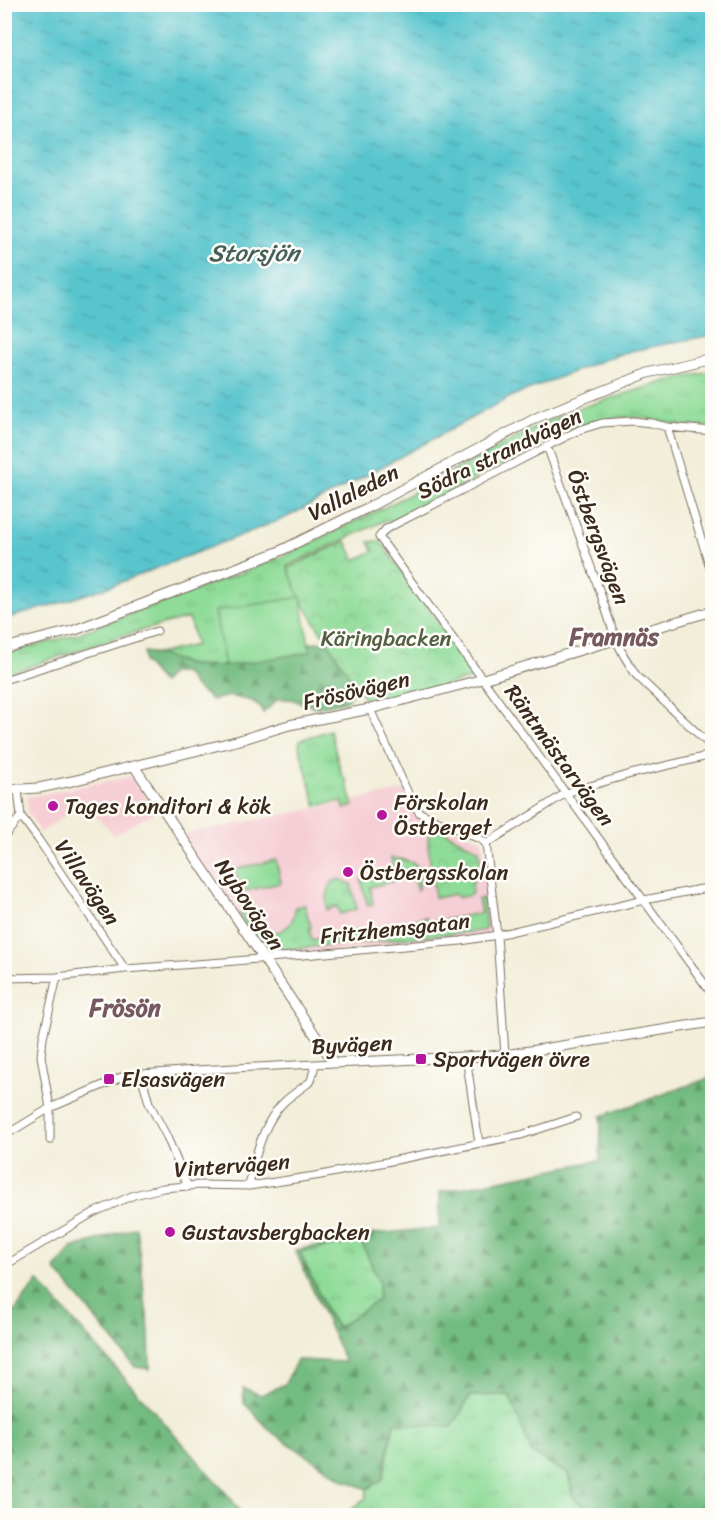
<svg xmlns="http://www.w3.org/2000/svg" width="717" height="1520" font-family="Sriracha,sans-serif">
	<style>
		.built { fill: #f6cfd6 }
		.grass { fill: url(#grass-tufts); stroke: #65835c; stroke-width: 1.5 }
		.forest { fill: url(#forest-firs); stroke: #577350; stroke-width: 1.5; fill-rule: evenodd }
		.park { fill: url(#park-crowns); stroke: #65835c; stroke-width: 1.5 }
		.pitch { fill: #8fdc99; stroke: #65835c; stroke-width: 1.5 }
		.water { fill: url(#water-ripples); stroke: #4a7876; stroke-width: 1.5 }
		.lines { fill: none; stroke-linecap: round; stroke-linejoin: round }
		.street-casing { stroke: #7b6f5f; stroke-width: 9 }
		.secondary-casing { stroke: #7b6f5f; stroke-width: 11 }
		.street { stroke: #fff; stroke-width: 7 }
		.secondary { stroke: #fff; stroke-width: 9 }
		.poi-dot { fill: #b5179e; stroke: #fdfcf7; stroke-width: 2 }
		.labels { text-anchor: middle; stroke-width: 5; stroke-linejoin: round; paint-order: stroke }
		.street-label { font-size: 22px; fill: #3b2a1e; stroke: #fdfcf7 }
		.park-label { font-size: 22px; fill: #545f43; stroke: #fdfcf7 }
		.poi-label { font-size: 22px; fill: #3b2a1e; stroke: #fdfcf7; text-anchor: start }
		.water-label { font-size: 24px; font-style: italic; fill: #45605b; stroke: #fdfcf7 }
		.neighbourhood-label { font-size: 24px; font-weight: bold; fill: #755861; stroke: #fdfcf7 }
	</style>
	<defs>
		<pattern id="grass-tufts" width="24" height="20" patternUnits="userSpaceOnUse" patternTransform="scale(1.5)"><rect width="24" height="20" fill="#8fdc99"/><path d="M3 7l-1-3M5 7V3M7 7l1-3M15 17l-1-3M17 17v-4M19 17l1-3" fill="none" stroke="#7cbd83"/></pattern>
		<pattern id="forest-firs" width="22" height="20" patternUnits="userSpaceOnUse" patternTransform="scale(1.5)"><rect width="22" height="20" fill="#73bc81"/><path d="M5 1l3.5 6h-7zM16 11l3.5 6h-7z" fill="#609969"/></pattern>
		<pattern id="park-crowns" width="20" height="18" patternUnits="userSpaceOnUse" patternTransform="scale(1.5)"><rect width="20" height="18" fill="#8fdc99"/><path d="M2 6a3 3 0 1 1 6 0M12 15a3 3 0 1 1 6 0" fill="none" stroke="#7cbd83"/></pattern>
		<pattern id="water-ripples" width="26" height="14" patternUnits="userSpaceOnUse" patternTransform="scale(1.5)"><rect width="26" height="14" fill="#58c5cd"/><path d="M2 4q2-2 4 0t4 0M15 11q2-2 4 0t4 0" fill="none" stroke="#4aa0a6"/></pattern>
	</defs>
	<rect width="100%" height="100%" fill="#fdfcf7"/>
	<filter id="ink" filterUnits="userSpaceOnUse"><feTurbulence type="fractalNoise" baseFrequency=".0167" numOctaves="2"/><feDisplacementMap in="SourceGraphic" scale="12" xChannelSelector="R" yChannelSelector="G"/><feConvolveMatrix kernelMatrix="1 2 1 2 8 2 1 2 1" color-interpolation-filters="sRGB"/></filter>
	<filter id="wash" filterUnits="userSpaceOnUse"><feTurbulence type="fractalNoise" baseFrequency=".008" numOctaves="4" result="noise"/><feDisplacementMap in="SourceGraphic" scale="24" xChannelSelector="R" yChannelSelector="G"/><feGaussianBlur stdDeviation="1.35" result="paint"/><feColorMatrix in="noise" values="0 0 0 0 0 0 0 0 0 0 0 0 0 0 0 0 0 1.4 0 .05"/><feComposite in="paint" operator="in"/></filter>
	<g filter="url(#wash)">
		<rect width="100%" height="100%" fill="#f2eed9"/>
		<path class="built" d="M132,776l25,35 -43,24 -30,-32 -44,30 -12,-20 -1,-16z
			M407,790l13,23 62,27 15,95 -233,23 -83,-123z"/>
		<path class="grass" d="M712,372v55l-27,-1 -41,-8 -23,-1 -23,4 -25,7 -179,93h-10l-97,45 14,31 -85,15 9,54 -35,-1 -32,-11 38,-9 -7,-27 -65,17 -119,40v-21l69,-19 167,-62 41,-16 109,-53 159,-84 33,-13 87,-27z
			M330,730l12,46 3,1 9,29 -10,3 -2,-8 -26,5 -17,-60 1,-6z
			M391,858l10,1 15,5 4,13 -2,12 -1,1 -4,-14 -43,11 3,17 -5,2 -7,-26 20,-5 13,-5z
			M339,879l12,5 6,25 -17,5 -3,-8 -10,4c-1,-11 0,-19 5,-28z
			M483,898l3,29 -2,3 -3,1 -210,20h-7l-5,-5 -20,-32 15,-4 1,2 -6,2c9,28 46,23 46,-7l10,-2 4,17h1l1,6h-2l3,12 42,-9 1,2 71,-16 1,6 54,-10 -3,-14z
			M361,1241l18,41 -1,18 -40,27 -9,-11 -30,-64z
			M510,1395l22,58 36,21 5,23 23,18 -248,1 -1,-3 19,-15 1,-9 16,-10 11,-56 58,4 18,-31z"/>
		<path class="forest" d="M321,642l4,2 3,-2 14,10 -5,5c6,11 7,7 15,14 11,10 2,21 -6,30l-28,6 -10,-2 -17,-6h-13l-15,14 -3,-7 -8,-5 -22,-5 -18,4 -19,-15 -5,-9 -6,-3h-10l-10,10 -18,-21v-10l14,2 32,11 35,1 84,-14 -1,-9z
			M712,1077v438h-116l-23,-18 -5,-23 -36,-21 -23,-58 -39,1 -18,31 -58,-4 -11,56 -16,10 -25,-10 -69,-46 -29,-30 -1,-15 18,7 24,-11 12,-24 48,2 -50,-112 80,-16 64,-6 1,-36 160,-32 1,-44zM361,1241l18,41 -1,18 -40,27 -9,-11 -29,-64z
			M136,1227l13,104 1,38 -15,-2 -80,-98 17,-21z
			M38,1281l147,165 47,54 11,15h-238v-191z"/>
		<path class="park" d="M346,541l9,19 19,-9 -5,-9 11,-1 98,136 -110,27 -67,-103 -13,-33z
			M429,823l50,27 2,16 -6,1 -4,28 -14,3 -2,-4 -20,4 -7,-52z"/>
		<path class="pitch" d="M301,597l9,55 -85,14 -10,-55z
			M276,860l5,23 -41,9 -5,-23z"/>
		<path class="water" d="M5,4l707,1v330l-81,16 -20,6 -99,39 -175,95 -52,27 -169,66 -53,18 -58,17z"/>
	</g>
	<g filter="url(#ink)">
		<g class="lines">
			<defs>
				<path id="street" d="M667,427l45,147
					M712,431l-45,-4 -16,-4 -18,-2 -31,2 -23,7 -193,99 -7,8 333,457
					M547,446l53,146 16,48 8,16 12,19 76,72
					M4,680l153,-49
					M370,709l43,95 7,9 62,27 4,4 11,91 8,120
					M21,816l17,23 87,130
					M4,837l17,-21 -3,-26
					M486,844l80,-51 65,-19 81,-19
					M4,978l53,-1 68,-8 99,-7 237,-21 36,-6 147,-35 68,-13
					M466,1057l13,86
					M141,1074l8,29 18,34 21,50
					M4,1136l46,-28 74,-32 17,-2 55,-4 138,-7
					M50,1140v-32l-9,-52 2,-18 14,-61
					M249,1186c5,-27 14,-65 36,-85 8,-7 17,-13 26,-20l4,-16
					M4,1266l89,-53 41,-18 29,-7 37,-3 49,1 72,-11 200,-40 55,-18"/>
				<path id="secondary" d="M4,648l71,-18 203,-78 93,-46 167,-89 110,-44 64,-15
					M134,766l200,297 171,-8 207,-33
					M4,790l35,-2 33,-7 168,-41 49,-15 81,-16 113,-30 229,-68"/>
			</defs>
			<use href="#street" class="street-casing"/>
			<use href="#secondary" class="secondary-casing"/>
			<use href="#street" class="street"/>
			<use href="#secondary" class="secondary"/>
		</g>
	</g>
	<g class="poi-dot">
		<circle cx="53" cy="806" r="6"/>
		<circle cx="382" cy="815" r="6"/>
		<circle cx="348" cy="872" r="6"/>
		<rect x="415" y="1053" width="12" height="12" rx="3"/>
		<rect x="103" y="1073" width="12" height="12" rx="3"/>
		<circle cx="170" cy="1232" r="6"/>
	</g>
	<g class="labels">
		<g class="street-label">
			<text transform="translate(499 453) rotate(-26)" y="8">Södra strandvägen</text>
			<text transform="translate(353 492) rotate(-27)" y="8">Vallaleden</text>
			<text transform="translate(599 537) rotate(70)" y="8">Östbergsvägen</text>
			<text transform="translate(356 690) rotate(-13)" y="8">Frösövägen</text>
			<text transform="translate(560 755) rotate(54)" y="8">Räntmästarvägen</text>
			<text transform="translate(88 882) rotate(56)" y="8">Villavägen</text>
			<text transform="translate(250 904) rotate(56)" y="8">Nybovägen</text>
			<text transform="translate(395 928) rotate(-6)" y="8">Fritzhemsgatan</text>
			<text transform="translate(352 1044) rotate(-3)" y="8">Byvägen</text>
			<text transform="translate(232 1165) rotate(-4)" y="8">Vintervägen</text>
		</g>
		<g class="park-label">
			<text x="386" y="646">Käringbacken</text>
		</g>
		<g class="poi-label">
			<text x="394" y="810">Förskolan<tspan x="394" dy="25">Östberget</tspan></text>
			<text x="65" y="814">Tages konditori &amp; kök</text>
			<text x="360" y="880">Östbergsskolan</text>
			<text x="433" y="1067">Sportvägen övre</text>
			<text x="121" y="1087">Elsasvägen</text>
			<text x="182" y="1240">Gustavsbergbacken</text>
		</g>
		<g class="water-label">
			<text x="254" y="261">Storsjön</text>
		</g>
		<g class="neighbourhood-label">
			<text x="614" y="645">Framnäs</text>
			<text x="125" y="1016">Frösön</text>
		</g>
	</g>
	<rect width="717" height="1520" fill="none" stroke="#fdfcf7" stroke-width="24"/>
</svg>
